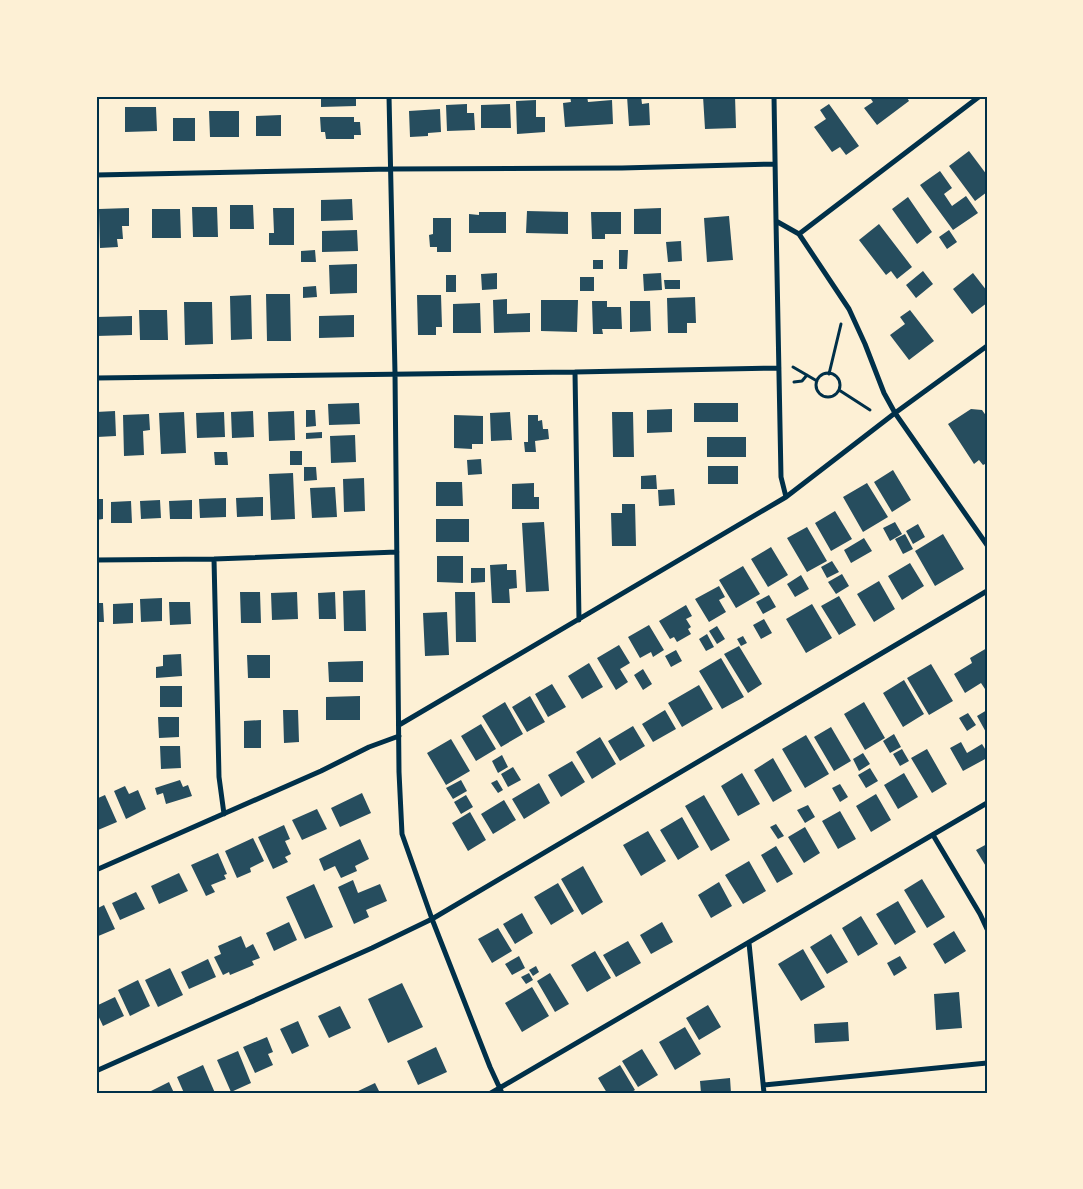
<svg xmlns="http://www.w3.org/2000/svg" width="1083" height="1189" font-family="Figtree,sans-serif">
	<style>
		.building { fill: #264d5e }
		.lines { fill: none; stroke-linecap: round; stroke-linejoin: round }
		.path { stroke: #003049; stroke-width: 3 }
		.minor { stroke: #003049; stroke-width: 5 }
		.neatline { fill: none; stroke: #003049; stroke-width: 2 }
	</style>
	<rect width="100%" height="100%" fill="#fdf0d5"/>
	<path class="building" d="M321,96h35v10l-35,1z
		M570,96h17l1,6 24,-2 1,24 -48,3 -2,-24 8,-1z
		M627,96h14l1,8 7,-1 1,22 -21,1z
		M703,96h32l1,32 -31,1z
		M869,96h37l3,5 -32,24 -13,-17 9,-6z
		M536,100v17h9v15l-28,2 -1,-33z
		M467,104v9h7l1,17 -28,1 -1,-26z
		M510,104l1,24h-30v-23z
		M829,104l30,42 -13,9 -6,-8 -8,5 -18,-25 12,-8 -6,-9z
		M125,107h31l1,24 -32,1z
		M440,109l1,23 -13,1v3l-18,1 -1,-26z
		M209,111h30v26h-29z
		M281,115v21h-25v-20z
		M320,117h34v5h6l1,13h-7v4h-28l-1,-7h-4z
		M173,118h22v23h-22z
		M969,151l18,24v17l-12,9 -26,-35z
		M940,171l12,17 -8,6 8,12 14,-10 12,17 -25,17 -33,-45z
		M908,197l24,35 -15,12 -25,-35z
		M352,199l1,21 -32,1v-21z
		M230,205h23l1,24h-24z
		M192,207h25l1,30h-25z
		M129,208v18h-7l1,13h-6l1,8 -18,1 -1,-39z
		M273,208h21v37h-25v-12h5z
		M661,208v26h-27v-25z
		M152,209h28l1,29h-29z
		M527,211l41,1v22l-42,-1z
		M479,212h27v21h-37v-19l10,1z
		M591,212h30v22h-16v5h-13z
		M729,216l4,44 -26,2 -3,-44z
		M433,218h18v34h-14v-5h-7l-1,-12 4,-1z
		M879,224l33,43 -15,12 -6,-8 -5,4 -27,-35z
		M357,230l1,21 -36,1v-21z
		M949,230l8,12 -10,7 -8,-12z
		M681,241l1,20 -14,1 -2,-20z
		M315,250l1,12h-15v-11z
		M619,250h9l-1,19h-8z
		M593,260h10v9h-10z
		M357,264v29l-27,1 -1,-29z
		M923,271l10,13 -17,14 -10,-13z
		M497,273v16l-15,1 -1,-16z
		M661,273l1,17 -18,1 -1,-17z
		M973,273l14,18v12l-15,11 -19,-25z
		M446,275h10v17h-10z
		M580,277h14v14h-14z
		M664,280h16v9h-15z
		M316,286l1,11 -14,1v-11z
		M266,294h24l1,47h-24z
		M251,295l1,44 -21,1 -1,-44z
		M417,295h24l1,32h-6v8h-18z
		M695,297l1,26h-9v10h-19l-1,-35z
		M507,299v15l23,-1v19l-36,1 -1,-33z
		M541,300h37l-1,32 -36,-1z
		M592,301h15v6h14l1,22h-20l1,5h-10z
		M630,301h20l1,30 -21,1z
		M184,302h28l1,42 -28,1z
		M480,303l1,30h-28v-29z
		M139,310h28l1,30h-28z
		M910,310l24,31 -25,19 -19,-25 15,-11 -5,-7z
		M354,315v22l-35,1v-22z
		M132,316v19l-36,1v-19z
		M359,403l1,21 -31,1 -1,-21z
		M694,403h44v19h-44z
		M672,409v23l-25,1v-23z
		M971,409l11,1 5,7v46l-4,2 -4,-5 -5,4 -26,-40z
		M306,410h9l1,16 -10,1z
		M115,411l1,25 -19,1 -1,-25z
		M253,411l1,26 -22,1 -1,-26z
		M294,411l1,29 -26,1 -1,-29z
		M184,412l2,41 -25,1 -2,-41z
		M224,412l1,25 -28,1 -1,-25z
		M510,412l2,28 -21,1 -1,-28z
		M612,412h21l1,45h-21z
		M149,414l1,16 -7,1 1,24 -20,1 -1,-41z
		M454,415l29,1v28h-11v5l-18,-1z
		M528,415h10v6l4,-1 1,9h5l1,10 -14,2 1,11h-11l-1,-10h4z
		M322,432v6l-16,1v-6z
		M355,435l1,27 -25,1 -1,-27z
		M707,437h39v20h-39z
		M290,451h12v14h-12z
		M214,452h13l1,13h-13z
		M481,459l1,15 -14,1 -1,-15z
		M708,466h30v18h-30z
		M304,467h12l1,13 -13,1z
		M893,470l18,30 -19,12 -18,-30z
		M293,473l2,46 -24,1 -2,-46z
		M656,475l1,14h-16v-13z
		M364,478l1,33 -21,1 -1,-33z
		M436,482h26l1,24h-27z
		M534,483v14h5v12h-27v-25z
		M867,483l21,34 -25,15 -20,-35z
		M335,487l2,30 -25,1 -2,-30z
		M674,489l1,16 -16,1 -1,-16z
		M263,497v19l-26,1 -1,-19z
		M226,498v19l-26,1 -1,-19z
		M96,499h7v20l-7,1z
		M160,500l1,18 -20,1 -1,-18z
		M192,500v19h-22l-1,-18z
		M131,501l1,22h-21v-21z
		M622,504h13l1,42h-24l-1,-33h11z
		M835,511l17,28 -21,12 -16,-28z
		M436,519h33v23h-33z
		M544,522l5,69 -23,1 -4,-69z
		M895,522l7,12 -12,7 -7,-13z
		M918,524l7,13 -12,7 -7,-13z
		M807,527l20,34 -20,11 -20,-34z
		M905,534l8,15 -10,5 -8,-15z
		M943,534l21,35 -29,17 -20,-35z
		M864,538l8,13 -21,12 -7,-13z
		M771,547l17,28 -20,12 -17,-28z
		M437,556h26v27l-26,-1z
		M832,561l7,11 -12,6 -6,-11z
		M910,563l14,23 -22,14 -14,-24z
		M507,564v6h9l1,18 -8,1 1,14h-18l-2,-38z
		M743,566l17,28 -24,14 -17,-28z
		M471,568h14v14l-14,1z
		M842,574l7,12 -13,8 -8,-12z
		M801,575l8,14 -14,8 -8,-13z
		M879,581l16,28 -21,13 -17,-28z
		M719,586l6,11 -6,3 7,12 -17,10 -14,-23z
		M365,590l1,41h-22l-1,-40z
		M240,592h20l1,31h-20z
		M297,592l1,27 -26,1 -1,-27z
		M335,592l1,27h-17l-1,-26z
		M455,592h20l1,50h-20z
		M769,595l7,12 -13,7 -7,-12z
		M839,596l17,29 -17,10 -18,-29z
		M162,598v23l-21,1 -1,-23z
		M169,602h21l1,22 -21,1z
		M96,603h7l1,19h-8z
		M133,603v20l-20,1v-20z
		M812,604l20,34 -26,15 -20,-34z
		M686,605l6,11 -6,3 5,8 -3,2 3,5 -14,8 -3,-5 -4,2 -11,-18z
		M447,612l2,43 -24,1 -2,-43z
		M764,619l8,14 -11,6 -8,-14z
		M649,625l15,25 -11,7 -2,-5 -11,6 -12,-21z
		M717,626l8,13 -8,5 -8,-13z
		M707,634l7,13 -8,4 -7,-12z
		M743,636l4,7 -6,3 -4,-7z
		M619,645l11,18 -10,6 8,13 -12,8 -19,-32z
		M739,646l23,38 -14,9 -24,-39z
		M987,648v40l-2,1 -4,-6 -16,10 -11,-19 18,-11 -2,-5z
		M676,650l6,11 -11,6 -6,-11z
		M181,654l1,22 -26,2v-11l7,-1v-11z
		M247,655h23v23h-22z
		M721,658l23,39 -22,12 -23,-38z
		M363,661v21h-34l-1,-20z
		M589,663l14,24 -21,12 -14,-23z
		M931,664l22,37 -24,14 -22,-37z
		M643,669l9,15 -9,6 -9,-15z
		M904,680l20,34 -21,13 -20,-34z
		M552,684l14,23 -18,10 -13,-23z
		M699,685l14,24 -31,18 -14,-24z
		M160,686h22v21h-22z
		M360,696v24h-34v-23z
		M530,696l15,26 -18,10 -15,-25z
		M505,702l18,32 -22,13 -19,-31z
		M864,702l21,36 -20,12 -21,-36z
		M283,710h15l1,32 -15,1z
		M665,710l11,19 -23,13 -11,-18z
		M987,710v24l-10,-18z
		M968,713l8,12 -9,6 -8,-13z
		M158,717h21v20l-20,1z
		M261,720v28h-17v-27z
		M481,724l15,25 -20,12 -15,-25z
		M633,726l12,20 -25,15 -12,-20z
		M831,727l20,34 -17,10 -20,-34z
		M894,734l7,13 -11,6 -7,-12z
		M806,735l23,39 -24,14 -23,-39z
		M600,737l16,27 -24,15 -16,-27z
		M451,739l19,32 -24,14 -19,-32z
		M961,742l6,11 15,-9 5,8v6l-24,13 -13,-23z
		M160,746h20l1,22 -20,1z
		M902,749l7,12 -9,5 -7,-12z
		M927,749l20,35 -15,9 -21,-35z
		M863,753l7,11 -11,7 -6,-12z
		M502,755l6,12 -10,6 -6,-12z
		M773,758l19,33 -19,11 -19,-32z
		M572,761l13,21 -24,15 -13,-22z
		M513,767l8,13 -13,7 -7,-13z
		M870,768l8,13 -12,7 -8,-13z
		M742,773l18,31 -22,12 -17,-30z
		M904,773l14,24 -20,12 -14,-24z
		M180,780l3,7 5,-2 4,11 -26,8 -3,-11 -6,2 -2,-7z
		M461,780l6,11 -14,8 -7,-11z
		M497,780l6,10 -5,3 -7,-10z
		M539,783l11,20 -26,16 -12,-20z
		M840,784l8,13 -8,5 -8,-14z
		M125,786l4,8 9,-4 8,19 -20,10 -12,-28z
		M362,793l9,20 -31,14 -9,-19z
		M876,794l15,26 -20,12 -15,-26z
		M105,795l12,27 -19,8 -2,-4v-27z
		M466,795l7,12 -12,7 -7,-12z
		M704,795l26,45 -19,11 -26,-45z
		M504,800l12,20 -23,14 -12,-20z
		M808,805l7,12 -10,6 -8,-13z
		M317,809l10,20 -25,11 -10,-20z
		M840,811l16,28 -18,10 -16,-28z
		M470,812l16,28 -18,11 -16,-28z
		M682,817l17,30 -21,13 -18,-30z
		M776,824l8,12 -6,3 -8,-12z
		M284,825l6,14 -5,2 6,13 -6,3 3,5 -15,7 -15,-32z
		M805,827l15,26 -16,10 -16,-26z
		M648,831l18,30 -25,15 -18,-31z
		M253,838l11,23 -14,7 1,4 -14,6 -12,-27z
		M360,839l9,20 -14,7 2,5 -16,7 -6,-12 -11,5 -5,-12z
		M987,844v24l-11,-18z
		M776,846l17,28 -16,9 -16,-28z
		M218,853l9,21 -3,1 2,4 -15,6 4,7 -9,4 -15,-31z
		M749,861l17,30 -23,13 -18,-29z
		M583,866l20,36 -21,13 -21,-36z
		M179,873l9,18 -29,13 -8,-18z
		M922,879l23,38 -18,11 -23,-38z
		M353,880l5,13 22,-9 7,17 -21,9 3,7 -15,7 -16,-37z
		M719,882l13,24 -21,12 -13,-23z
		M558,883l16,28 -23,14 -17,-28z
		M314,884l19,43 -28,12 -19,-42z
		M136,892l9,17 -25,11 -8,-17z
		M898,901l18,31 -21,13 -19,-31z
		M104,905l11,24 -19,8v-28z
		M522,913l11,20 -18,11 -12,-20z
		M861,916l17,28 -20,12 -16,-28z
		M289,922l8,18 -23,11 -8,-18z
		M662,922l11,20 -22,12 -11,-19z
		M498,928l14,23 -20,12 -14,-24z
		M954,931l12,20 -21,13 -12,-20z
		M831,934l17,28 -21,12 -17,-27z
		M241,936l5,12 7,-4 7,14 -8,3 2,4 -24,10 -1,-3 -6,3 -9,-18 7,-3 -3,-8z
		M628,941l13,22 -25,14 -13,-22z
		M803,949l22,38 -24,14 -23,-37z
		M595,951l16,27 -24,14 -16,-27z
		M519,956l6,12 -13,7 -7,-11z
		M900,956l7,12 -13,8 -7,-13z
		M208,959l8,18 -27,12 -8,-17z
		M536,966l3,6 -6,4 -4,-6z
		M170,968l13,27 -25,12 -13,-27z
		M529,973l4,7 -7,4 -5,-7z
		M550,973l19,31 -14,8 -18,-31z
		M138,980l12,26 -20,10 -12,-26z
		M402,983l21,44 -35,16 -20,-44z
		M532,987l17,29 -27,16 -17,-29z
		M959,992l3,36 -26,2 -2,-36z
		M115,997l9,19 -21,10 -7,-15v-5z
		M708,1005l13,22 -22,13 -13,-22z
		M340,1006l11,22 -22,10 -11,-22z
		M298,1021l11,25 -17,8 -12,-25z
		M848,1022l1,19 -34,2 -1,-19z
		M685,1027l16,27 -26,16 -16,-28z
		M267,1037l6,15 -5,2 5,11 -18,8 -12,-26z
		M436,1047l11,25 -29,13 -11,-24z
		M642,1049l16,26 -20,12 -16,-26z
		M238,1051l13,32 -20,9 -14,-32z
		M203,1065l12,28h-31l-7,-16z
		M620,1065l15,25 -5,3h-23l-9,-15z
		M730,1078l1,15h-30l-1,-12z
		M169,1082l5,11h-27z
		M375,1083l5,10h-26z"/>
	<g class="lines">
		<path class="path" d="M793,367l24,14
			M816 385a12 12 0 1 1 24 0a12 12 0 1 1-24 0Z
			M829,374l12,-50
			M794,382l8,-1 5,-6
			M839,390l31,20"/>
		<path class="minor" d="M389,96l6,277 4,399 3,62 30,85 58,148 12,26
			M774,96l2,125 23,13 50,75 16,35 19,49 11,20 92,132
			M96,175l295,-6 231,-1 153,-4
			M776,221l5,256 5,20
			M799,234l181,-138
			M575,372l4,248
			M96,378l479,-6 204,-4
			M214,559l5,218 5,37
			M96,560l118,-1 183,-7
			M399,725l387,-228 109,-84 92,-67
			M933,835l47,79 7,15
			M96,870l225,-99 48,-24 30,-11
			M749,943l15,150
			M96,1071l276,-123 60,-29 555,-328
			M764,1085l223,-22
			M491,1093l496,-290"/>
	</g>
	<rect width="1083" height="1189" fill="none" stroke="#fdf0d5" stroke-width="195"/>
	<rect x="98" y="98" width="888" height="994" class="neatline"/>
</svg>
